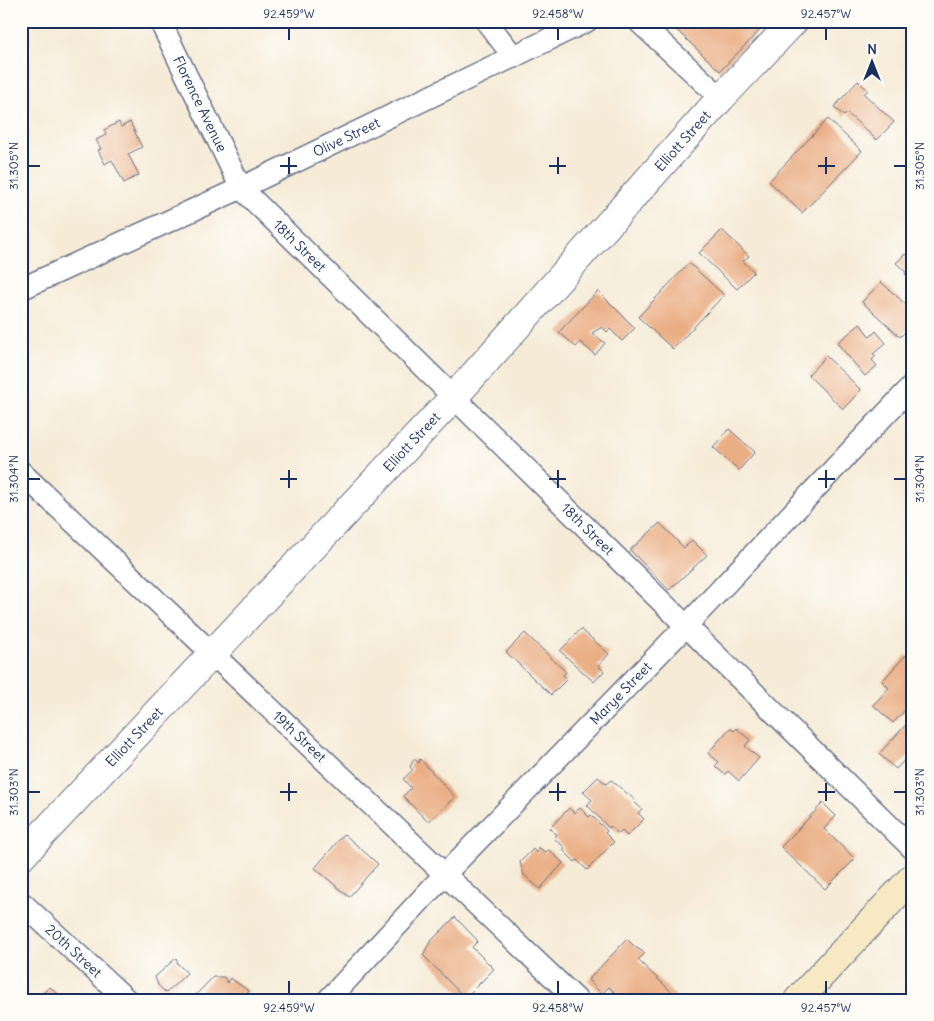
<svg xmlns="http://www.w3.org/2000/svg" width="934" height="1021" font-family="Delius,sans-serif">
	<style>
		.building { fill: #eaae85 }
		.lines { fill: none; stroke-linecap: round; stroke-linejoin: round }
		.minor-casing { stroke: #687188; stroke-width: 24 }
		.tertiary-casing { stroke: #687188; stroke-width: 30 }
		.secondary-casing { stroke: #687188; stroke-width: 30 }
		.minor { stroke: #fff; stroke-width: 21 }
		.tertiary { stroke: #fff; stroke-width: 28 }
		.secondary { stroke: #f7e9c3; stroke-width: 28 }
		.ticks { fill: none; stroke: #1b2f5e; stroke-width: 2 }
		.labels { text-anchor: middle; stroke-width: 4; stroke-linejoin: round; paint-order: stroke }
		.street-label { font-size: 14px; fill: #1b2f5e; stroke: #fdfcf7 }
		.neatline { fill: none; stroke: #1b2f5e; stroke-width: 2 }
		.ticks-label { font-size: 12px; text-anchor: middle; fill: #1b2f5e }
	</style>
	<rect width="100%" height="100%" fill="#fdfcf7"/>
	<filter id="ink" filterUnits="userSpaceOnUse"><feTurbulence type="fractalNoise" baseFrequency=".02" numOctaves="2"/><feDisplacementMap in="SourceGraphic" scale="10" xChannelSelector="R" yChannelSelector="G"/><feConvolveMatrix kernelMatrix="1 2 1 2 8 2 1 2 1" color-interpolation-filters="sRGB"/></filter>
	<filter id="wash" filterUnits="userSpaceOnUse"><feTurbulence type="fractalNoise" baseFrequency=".0096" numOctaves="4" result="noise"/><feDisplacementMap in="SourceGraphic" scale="20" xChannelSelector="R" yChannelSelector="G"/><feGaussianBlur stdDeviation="1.12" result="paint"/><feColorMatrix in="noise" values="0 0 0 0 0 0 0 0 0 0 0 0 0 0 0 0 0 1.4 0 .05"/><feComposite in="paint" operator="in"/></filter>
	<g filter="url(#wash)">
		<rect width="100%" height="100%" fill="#f6ebd7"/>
		<g id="blocks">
			<path class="building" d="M667,21h92l5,5 -44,45z
				M858,81l10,9 -4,4 30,28 -17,18 -30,-27 -3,3 -10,-9z
				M828,119l34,32 -60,62 -33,-32z
				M119,122l2,5 9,-5 12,25 -14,7 11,21 -15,8 -12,-23 -7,4 -7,-14 3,-1 -5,-9 10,-5 -2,-5z
				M722,230l27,26 -6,5 11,11 -17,17 -38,-36z
				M905,254l8,7v20l-8,-7 1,-2 -10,-9z
				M689,263l35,32 -51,54 -35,-32z
				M881,282l32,29v13l-13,13 -38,-35z
				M598,291l37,37 -13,13 -12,-12 -3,3 -5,-5 -10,6 13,10 -10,12 -15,-13 -4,5 -17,-15z
				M860,324l10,13 6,-6 10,12 -13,11 3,2 -4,4 5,6 -12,10 -28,-33z
				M826,356l35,34 -18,19 -35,-34z
				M729,429l26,23 -16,18 -26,-23z
				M660,523l24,25 8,-8 15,15 -38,35 -39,-40z
				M581,629l28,25 -11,12 6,5 -10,11 -34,-31z
				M525,633l41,39 -3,3 4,4 -16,16 -45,-43z
				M906,655l7,6v48l-4,-3 -16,17 -20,-18 16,-17 -7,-7z
				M913,717v34l-17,18 -17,-15z
				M730,728l4,3 2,-3 14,12 -5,6 14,12 -20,23 -11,-10 -3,4 -10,-9 4,-4 -11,-9z
				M414,759l5,4 1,-4 35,38 -27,25 -25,-26 8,-8 -8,-9 10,-9 -3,-3z
				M598,777l8,7 5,-4 23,19 -1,2 9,8 -4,4 6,6 -17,17 -5,-5 -3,3 -9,-8 -1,2 -22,-23 5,-5 -9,-8z
				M823,803l13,13 -12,13 31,30 -30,30 -44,-42z
				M569,808l5,5 6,-5 9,9 2,-2 16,16 -2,2 9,9 -27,28 -10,-10 -2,2 -12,-12 2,-2 -11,-10 3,-3 -7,-7z
				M344,834l34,30 -29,33 -34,-29z
				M538,847l7,5 4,-2 14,13 -23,26 -16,-14 -4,-13 13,-13 4,4z
				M455,917l23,24 -6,6 22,22 -29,29 -42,-43 7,-13z
				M627,939l8,8 10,6 -7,7 42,40h-58l-13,-13 -7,7 -14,-14z
				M176,958l2,6 9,9 -21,20 -8,-8 -3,-8z
				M213,977h11l3,6 3,-5 19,13 -7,9h-51z
				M50,987l15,13h-26l-2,-2z"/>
		</g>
	</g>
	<g filter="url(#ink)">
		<use href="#blocks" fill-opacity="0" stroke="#687188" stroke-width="1"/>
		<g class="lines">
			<defs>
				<g id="minor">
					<path id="s1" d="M160,21l81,167 672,661"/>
					<path d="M486,21l28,36"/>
					<path d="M638,21l83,77"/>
					<path id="s2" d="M21,289l220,-101 346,-167"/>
					<path id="s3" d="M21,472l556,528"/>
					<path id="s4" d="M21,902l106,98"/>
					<path id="s5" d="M328,1000l117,-126 241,-248 227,-241"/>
				</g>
				<g id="tertiary">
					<path id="s6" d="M21,857l433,-460 267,-299 73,-77"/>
				</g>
				<path id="secondary" d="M798,1000l115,-123"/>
			</defs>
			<use href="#minor" class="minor-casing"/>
			<use href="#tertiary" class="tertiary-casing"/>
			<use href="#secondary" class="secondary-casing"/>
			<use href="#minor" class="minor"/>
			<use href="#tertiary" class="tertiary"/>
			<use href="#secondary" class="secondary"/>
		</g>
	</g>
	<path class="ticks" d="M289,28v12M558,28v12M826,28v12M289,157v17M558,157v17M826,157v17M28,166h12M280,166h17M549,166h17M818,166h17M894,166h12M289,470v18M558,470v18M826,470v18M28,479h12M280,479h17M549,479h17M818,479h17M894,479h12M289,783v18M558,783v18M826,783v18M28,792h12M280,792h17M549,792h17M818,792h17M894,792h12M289,981v13M558,981v13M826,981v13"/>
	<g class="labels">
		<g class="street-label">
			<text dy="5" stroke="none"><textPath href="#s1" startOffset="92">Florence Avenue</textPath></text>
			<text dy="5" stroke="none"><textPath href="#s2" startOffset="359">Olive Street</textPath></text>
			<text dy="5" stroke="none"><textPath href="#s6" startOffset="975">Elliott Street</textPath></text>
			<text dy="5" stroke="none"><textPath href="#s1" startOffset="268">18th Street</textPath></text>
			<text dy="5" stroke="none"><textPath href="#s6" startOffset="570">Elliott Street</textPath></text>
			<text dy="5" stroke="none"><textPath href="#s1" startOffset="672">18th Street</textPath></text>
			<text dy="5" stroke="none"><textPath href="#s5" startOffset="424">Marye Street</textPath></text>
			<text dy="5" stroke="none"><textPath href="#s3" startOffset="384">19th Street</textPath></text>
			<text dy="5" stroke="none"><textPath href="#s6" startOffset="165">Elliott Street</textPath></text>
			<text dy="5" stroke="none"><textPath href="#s4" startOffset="72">20th Street</textPath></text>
		</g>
	</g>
	<rect width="934" height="1021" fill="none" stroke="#fdfcf7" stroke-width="55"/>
	<g transform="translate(872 62)" stroke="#fdfcf7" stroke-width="4" paint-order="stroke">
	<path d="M0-4L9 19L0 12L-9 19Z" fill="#1b2f5e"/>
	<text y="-8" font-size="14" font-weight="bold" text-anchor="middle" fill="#1b2f5e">N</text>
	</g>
	<rect x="28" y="28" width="878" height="966" class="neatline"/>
	<g class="ticks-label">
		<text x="289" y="18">92.459°W</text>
		<text x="558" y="18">92.458°W</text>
		<text x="826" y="18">92.457°W</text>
		<text transform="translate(14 166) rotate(-90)" y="4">31.305°N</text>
		<text transform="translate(920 166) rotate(-90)" y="4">31.305°N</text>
		<text transform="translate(14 479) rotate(-90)" y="4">31.304°N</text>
		<text transform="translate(920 479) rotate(-90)" y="4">31.304°N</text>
		<text transform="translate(14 792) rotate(-90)" y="4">31.303°N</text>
		<text transform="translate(920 792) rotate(-90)" y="4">31.303°N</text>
		<text x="289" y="1012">92.459°W</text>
		<text x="558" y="1012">92.458°W</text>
		<text x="826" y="1012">92.457°W</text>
	</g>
</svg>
